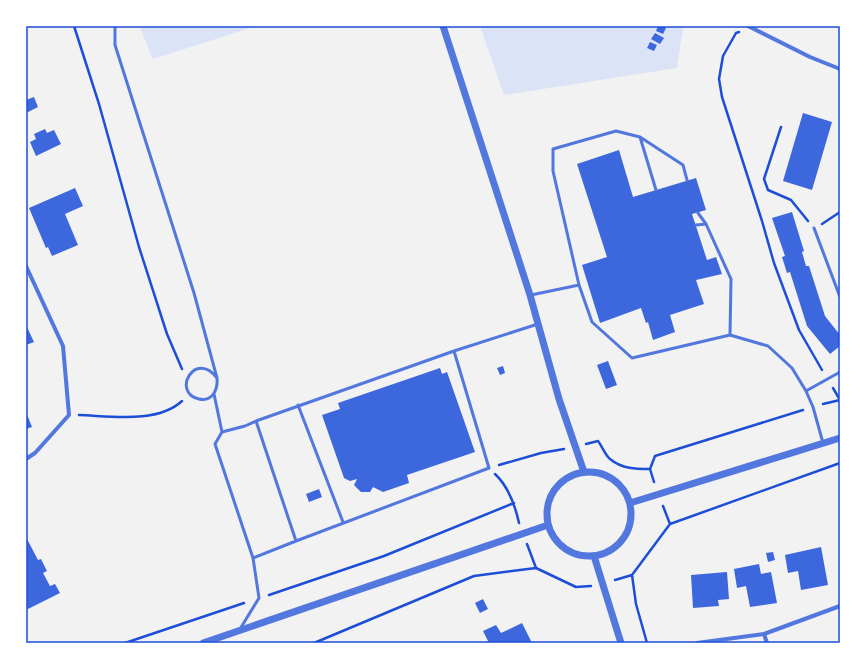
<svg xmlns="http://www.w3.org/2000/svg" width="866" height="669" font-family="'Open Sans',sans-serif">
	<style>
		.green { fill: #dbe4f7 }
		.building { fill: #3d67dc }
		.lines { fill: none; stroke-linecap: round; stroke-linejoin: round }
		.path { stroke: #1d4ed8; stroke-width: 2.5 }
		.service { stroke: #5277de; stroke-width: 3 }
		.minor { stroke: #5277de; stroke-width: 4 }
		.tertiary { stroke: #5277de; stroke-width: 7 }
		.neatline { fill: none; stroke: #1d4ed8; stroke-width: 1.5 }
	</style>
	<rect width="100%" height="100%" fill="#f2f2f2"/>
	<path class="green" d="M139,26h118l-104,33z
		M480,26h202l1,1 -6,41 -173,27z"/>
	<path class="building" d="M658,26h4l4,2 -3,6 -7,-3z
		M655,33l9,5 -4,6 -9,-5z
		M650,42l7,3 -3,6 -7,-3z
		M34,97l4,10 -12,6v-13z
		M803,113l29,9 -20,68 -29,-9z
		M45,129l2,4 7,-3 7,14 -25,12 -6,-14 6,-3 -2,-5z
		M619,150l14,47 63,-19 10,32 -14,4 15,46 9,-3 6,17 -26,6 8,24 -34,11 5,17 -22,8 -5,-18 -2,1 -5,-15 -41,15 -18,-58 25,-8 -30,-93z
		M75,188l8,18 -18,8 13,31 -26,11 -4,-9 -2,1 -17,-40z
		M792,212l12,39 -2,1 4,14h3l16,50 15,19v11l-10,8 -23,-28 -17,-54 -3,1 -5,-16 3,-1 -13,-38z
		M26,325l8,17 -8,3z
		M608,361l9,24 -11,4 -9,-24z
		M503,366l2,7 -5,2 -3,-7z
		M440,368l2,6 5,-2 28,80 -68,23 2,8 -26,9 -10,-5 -3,5h-9l-7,-7 3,-6 -7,2 -6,-3 -22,-63 18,-6 -2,-6z
		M26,412l6,15 -6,2z
		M319,489l3,8 -13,5 -3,-8z
		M26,537l12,23 3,-1 6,12 -4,2 7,13 5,-2 5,9 -32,16 -2,-3z
		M821,547l7,38 -27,5 -3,-19 -10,2 -3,-18z
		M773,552l2,8 -7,2 -2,-9z
		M759,564l2,10 10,-2 6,31 -27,4 -4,-21 -9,2 -3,-19z
		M727,572l2,27 -11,1 1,6 -26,2 -2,-33z
		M483,599l5,10 -8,4 -5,-10z
		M522,623l10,20h-43l-6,-12 13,-6 5,8z"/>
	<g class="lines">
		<path class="path" d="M74,26l25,78 40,143 28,87 15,35
			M739,32l-3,1 -13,23 -4,23 3,18 40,124 12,42 25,67 23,40
			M781,127l-17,52 4,11 23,10 17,21
			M822,224l18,-12
			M833,388l7,12
			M823,404l17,-4
			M79,415c31,1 78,9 103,-14
			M586,444l12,-3c4,5 7,14 12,18 12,10 26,10 40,10l4,13
			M499,465l42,-12 23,-4
			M650,469l5,-13 148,-46
			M495,474c14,13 20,31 24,49
			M663,506l7,18
			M527,544l9,24
			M632,575l4,29 11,39
			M615,580l17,-5 38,-51 170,-61
			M269,595l115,-39 130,-53
			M125,643l119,-40
			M314,643l160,-67 62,-8 40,19 15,-1"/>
		<path class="service" d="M115,26v19l79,248 23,85c1,11 -4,24 -18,21 -28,-6 -4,-50 18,-21
			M640,137l16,53
			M698,213l8,11 25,55 -1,56
			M696,225l10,-1
			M814,228l26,69
			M579,285l-26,-114v-22l63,-18 24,6 43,28 4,15
			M531,295l48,-10 13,37 40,36 98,-23 38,11 24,22 14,23 7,16 10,36
			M454,351l35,117 -193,73 -40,-120 198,-70 84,-27
			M806,391l34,-19
			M214,394l8,38
			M298,405l45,117
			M253,558l-38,-114 7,-12 23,-6 11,-5
			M240,629l19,-31 -6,-40 43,-17"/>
		<path class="minor" d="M748,26l62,31 30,12
			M26,266l37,80 6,69 -34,38 -9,6
			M764,634l3,9
			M697,643l67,-9 76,-28"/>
		<path class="tertiary" d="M443,26l87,269 29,104 25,73
			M547 514a42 42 0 1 1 84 0a42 42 0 1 1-84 0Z
			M630,503l210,-65
			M594,556l27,87
			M203,643l345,-118"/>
	</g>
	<rect width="866" height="669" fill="none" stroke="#ffffff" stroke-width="54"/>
	<rect x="27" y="27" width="812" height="615" class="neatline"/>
</svg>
